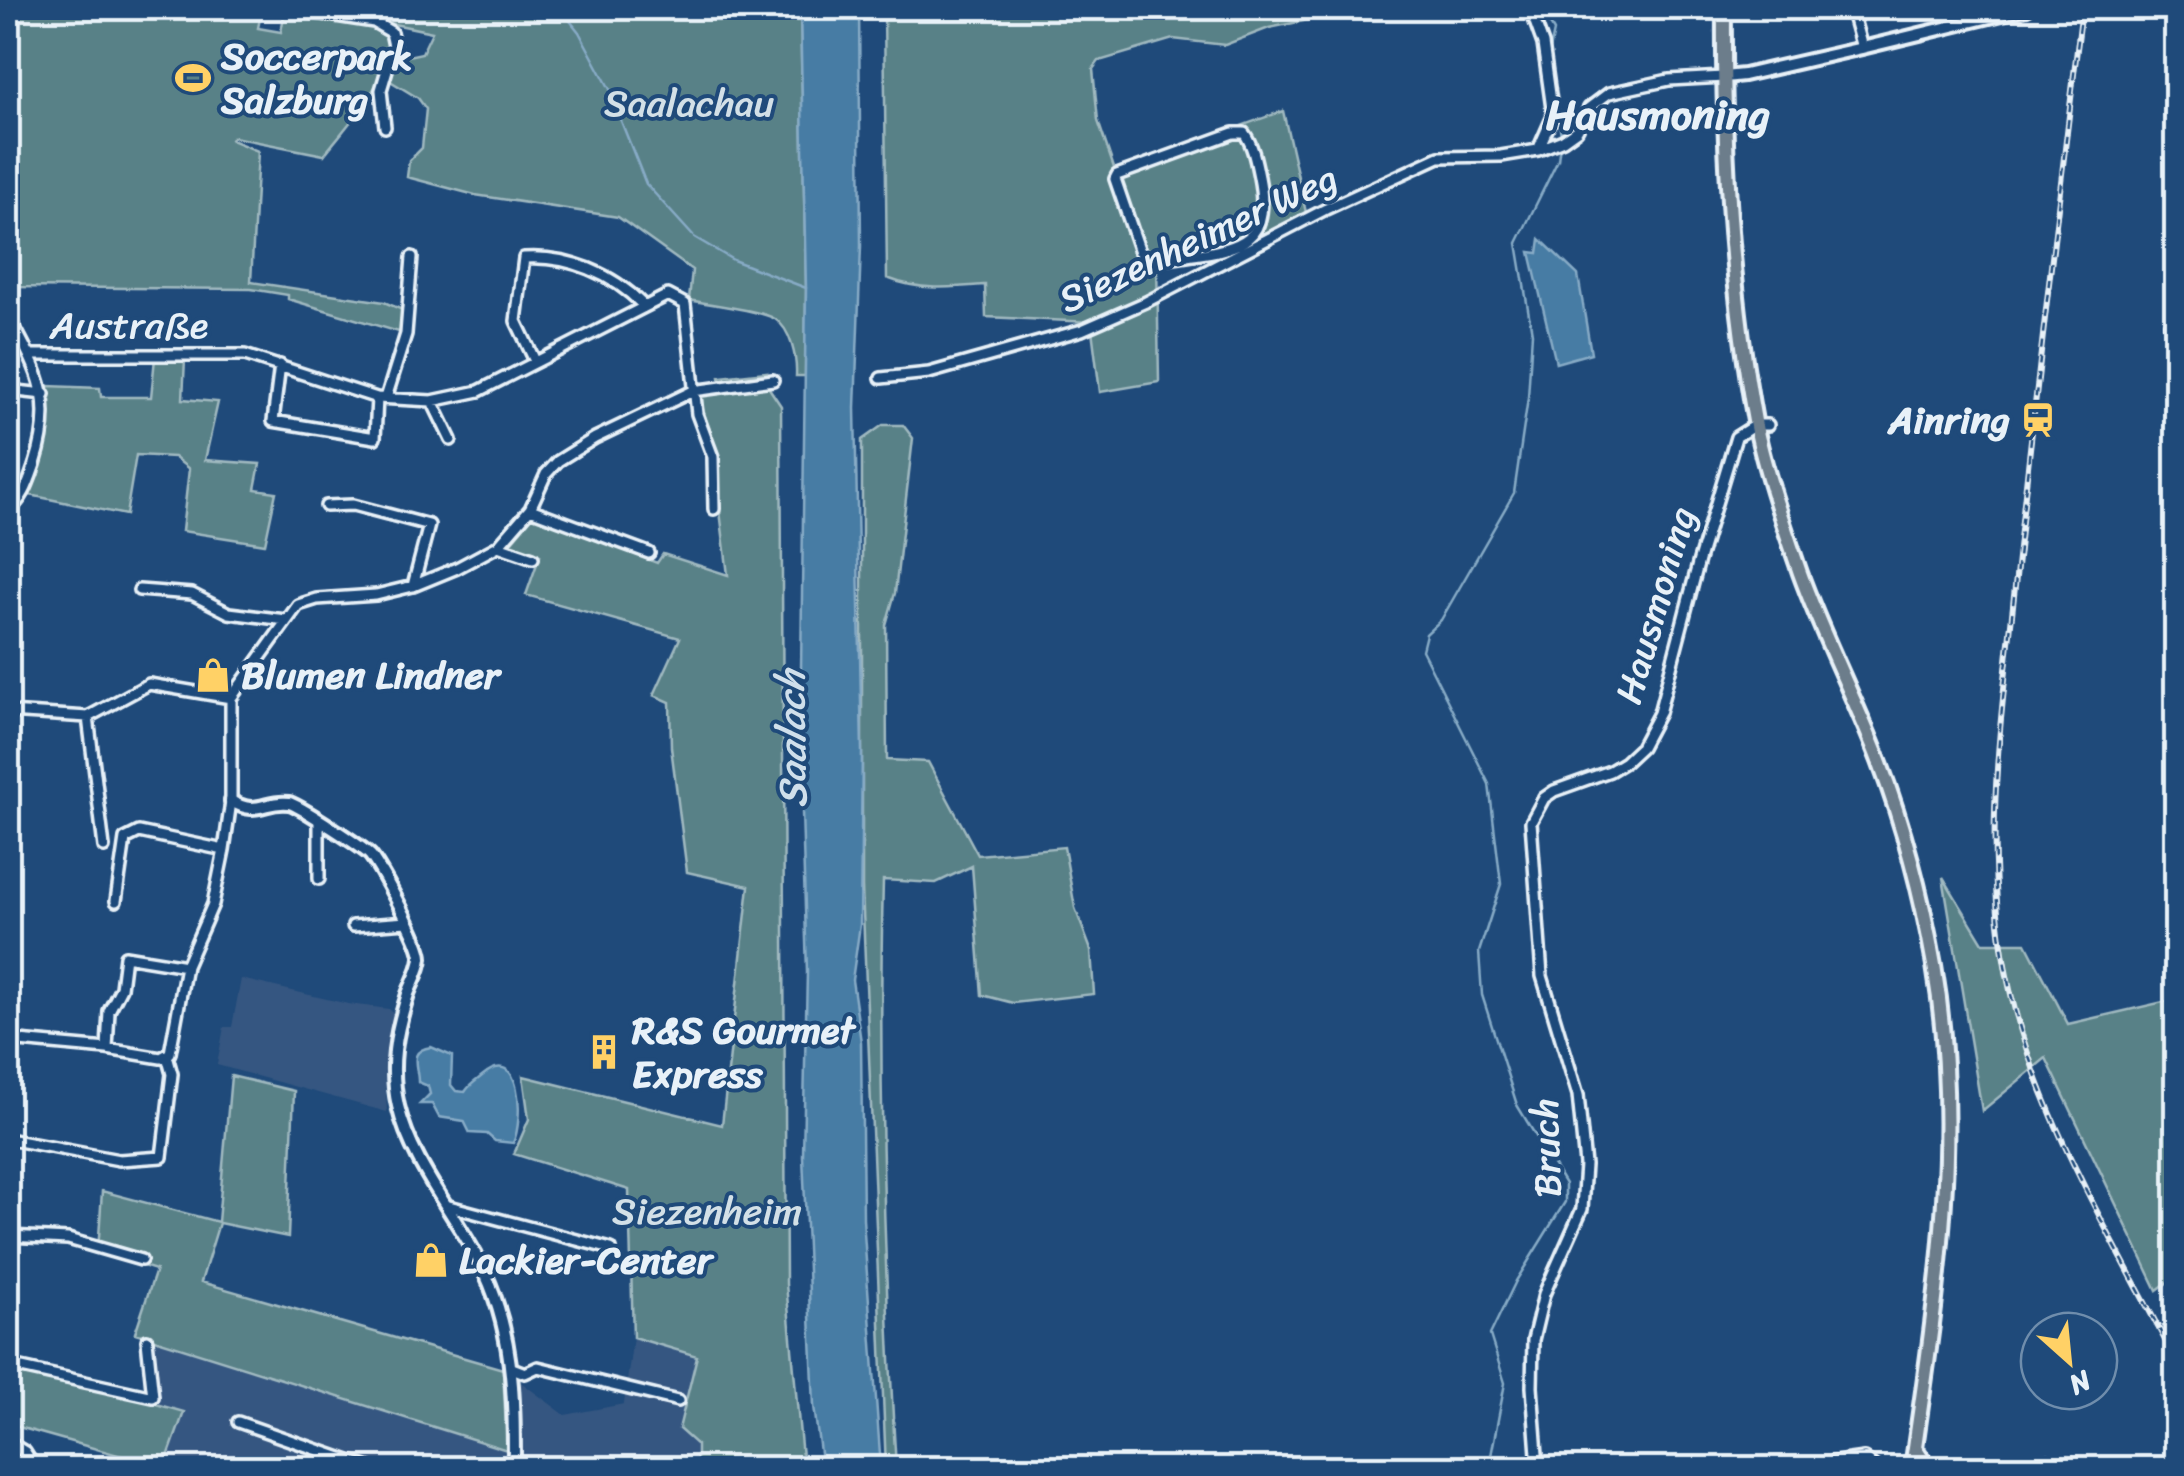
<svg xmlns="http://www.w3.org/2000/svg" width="2184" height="1476" font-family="Sriracha,sans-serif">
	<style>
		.built { fill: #365781 }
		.green { fill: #598187; stroke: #a0b9c0; stroke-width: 2.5 }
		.water { fill: #477ca4; stroke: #87abc6; stroke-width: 2.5 }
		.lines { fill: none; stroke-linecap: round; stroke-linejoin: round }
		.stream { stroke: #87abc6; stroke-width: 2.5 }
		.minor-casing { stroke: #e8f1f8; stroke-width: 16 }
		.tertiary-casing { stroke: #e8f1f8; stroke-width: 18 }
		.primary-casing { stroke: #e8f1f8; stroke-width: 20 }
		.minor { stroke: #1f4a7a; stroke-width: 9 }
		.tertiary { stroke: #1f4a7a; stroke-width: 10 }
		.primary { stroke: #6c7d8b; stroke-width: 12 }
		.rail-casing { stroke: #e8f1f8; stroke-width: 6 }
		.rail { stroke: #1f4a7a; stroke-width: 2.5; stroke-dasharray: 8; stroke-linecap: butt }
		.labels { text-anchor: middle; stroke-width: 8; stroke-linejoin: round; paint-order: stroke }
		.poi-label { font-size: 38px; font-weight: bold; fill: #e8f1f8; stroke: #1f4a7a; text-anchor: start }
		.park-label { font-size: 38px; fill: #d3e0e7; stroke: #1f4a7a }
		.street-label { font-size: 38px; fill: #e8f1f8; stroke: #1f4a7a }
		.water-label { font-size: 40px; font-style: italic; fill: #d0dfeb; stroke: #1f4a7a }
		.quarter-label { font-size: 42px; font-weight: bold; fill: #e8f1f8; stroke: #1f4a7a }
	</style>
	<rect width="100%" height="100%" fill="#1f4a7a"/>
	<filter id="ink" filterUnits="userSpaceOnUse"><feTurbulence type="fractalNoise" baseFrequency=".01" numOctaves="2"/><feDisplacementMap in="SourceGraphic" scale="20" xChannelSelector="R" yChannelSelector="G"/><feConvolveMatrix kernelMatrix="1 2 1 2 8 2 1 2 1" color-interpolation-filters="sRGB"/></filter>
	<g filter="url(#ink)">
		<path class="built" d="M241,979l107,25 41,5 4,4 -8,62 2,37 -170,-47 7,-38h8z
			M145,1336l361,114 -3,-81 62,46 59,-11 9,-67 64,18 -18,74 18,16v23h-533l20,-56 -31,-10z"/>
		<path class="green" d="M8,8h254l-4,20 23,4 4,-22 95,18 9,7c2,47 -39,86 -65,120l-91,-18 -2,3 27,11 -7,131 133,20 21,9 -3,22 -114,-34v-4l-37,-6 -243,-2z
			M317,8h483l6,280 -1,88h-9c1,-17 -5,-47 -21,-57 -14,-9 -68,-15 -86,-19l3,-30 -74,-53 -143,-22 -68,-18 2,-16 13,-13 4,-39 -8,-11 -31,-19 7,-20 28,-6 10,-21z
			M884,8h483l-98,20 -44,17 -52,-6 -74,22 -6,8 5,52 17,50 168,-60 24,106 -66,31 -84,12 2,122 -59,10 -9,-70 -105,-5 -1,-32c-34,3 -66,6 -98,-7z
			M155,358l30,1 -2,40 35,3 -13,58 55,4 -5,25 21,3 -11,52 -83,-13 7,-62 -15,-12 -38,-2 -10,60 -96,-20 16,-49 2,-60 52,2 1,9h50z
			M767,372v13l14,21 5,878 17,184h-106v-23l-18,-16 18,-73 -64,-19 -4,-147 -115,-36 15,-35 -6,-43 199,49 27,-239 -62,-14 -16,-125 -1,-45 -16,-7 26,-57 -154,-43 14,-40 -32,-9 26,-31 123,48 6,-9 65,21 -11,-88v-30l-18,-62 23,-2 -2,-16z
			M883,425h20l10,13 -18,155 -9,32 1,135 41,2 50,93 86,-8 11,61 16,42 3,44 -81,9 -31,-8 -10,-129 -36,17 -53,-3c-5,197 1,392 13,588h-10l-24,-581v-447z
			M1943,877l40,66h43l42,81 108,-25v277l-19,14 -111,-232 -64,53z
			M231,1076l63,15 -6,146 -69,-14 -18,59 302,87 4,81 -372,-117 21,-63 -58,-18 4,-61 116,31z
			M8,1369l85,17 91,26 -20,56 -156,-44z"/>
		<path class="water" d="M800,8h59l2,238 -6,162 7,343 -2,174 -8,55 9,62 2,177 18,249h-59l-8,-62 -11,-250 4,-184 -7,-225 6,-459z
			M1540,239l38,36 13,78 -35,10 -26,-111 8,1z
			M431,1047l21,9 -1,29 5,6 9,1c5,-8 10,-10 17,-16 40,-34 42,44 31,67l-18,-2 -8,-7 -17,-1 -6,-12 -25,-4 -7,-13h-12l10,-10 -2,-8 -10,-4c0,-17 -11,-31 13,-35z"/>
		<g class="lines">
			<path class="stream" d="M560,8l19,24 40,74 2,15 25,63 48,53 39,23 73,28
				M1540,8l14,23 -4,19 11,86
				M1493,1468l-2,-12 14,-73 -15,-48 26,-54 49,-79v-18l-48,-79 -35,-110 -3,-43 22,-68 -12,-100 -67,-134 4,-16 15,-14 73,-127 14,-95 4,-65 -15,-90 41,-83 2,-16"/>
			<defs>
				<path id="minor" d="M285,8l89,14 17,10 3,14 -13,44 4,37
					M1530,8l13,36 10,72 -15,34
					M1851,8l11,40
					M1233,133h11c9,12 12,29 15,44 11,55 -8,70 -59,77 -19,3 -37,7 -55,3l-5,-5 -25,-73 2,-4z
					M8,315c30,56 48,84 27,149 -7,20 -11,34 -27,47
					M2170,324l6,27
					M29,355h216l132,43 55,3 47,-10 189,-96 17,9 12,110 16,43 1,52
					M535,361l-19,-40 8,-63c44,-3 89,16 119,47
					M280,365l-7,56 102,17 2,-40
					M881,378l48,-5 153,-43 64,-28 180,-93 113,-52 62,-1 37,-6 25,-10 14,-10 12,-22 20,-15 60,-13 55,-3
					M8,390l36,4
					M386,398l20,-64 6,-77
					M432,401l19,39
					M326,506l27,-1 76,20 -16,61
					M530,509l119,44
					M498,546l35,12
					M139,590l53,4 37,19 57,7
					M231,698l67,-93 19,-6 59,-4 37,-9 44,-18 41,-22 32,-37 16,-35 12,-13 37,-23 98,-47 80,-11
					M8,712l80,5 61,-33 82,14
					M88,717l16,130
					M319,820v59
					M116,901l9,-62 14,-7 85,18
					M353,926l54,-4
					M8,1040l99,9 54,9 9,-5 16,-87 27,-62 11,-54 7,-49v-103
					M107,1049l2,-38 12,-23 4,-32 61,10
					M8,1139l111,21 43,-3 10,-83 -5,-18
					M449,1206l162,43
					M8,1236l60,3 73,21
					M8,1365l145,32 -6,-57
					M512,1368l13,5 13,-6 140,34
					M238,1422l132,46
					M8,1442l17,10 10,16
					M1538,1468l-6,-81 1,-47 11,-46 38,-85 3,-44 -7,-70 -36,-119 -11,-154 13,-24 10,-7 56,-20 15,-9 16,-15 18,-34 40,-153 37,-123 19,-12h13
					M1793,1468l71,-10 12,10
					M2021,1468l18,-8 85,8"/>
				<path id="tertiary" d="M1724,77l20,-2 118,-27 165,-40
					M231,801c27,16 33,-1 58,2 8,1 78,47 82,53 11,15 51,88 50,102 -1,12 -9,25 -13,36 -12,38 -19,72 -10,112 13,56 55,105 81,155 35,67 35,134 35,207"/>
				<path id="primary" d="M1724,8c-1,137 6,278 31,413 8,45 30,108 45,152 23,64 55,125 79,188 25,66 43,135 55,204 29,169 2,337 -22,503
					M1915,1448l13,20"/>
			</defs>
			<use href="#minor" class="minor-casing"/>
			<use href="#tertiary" class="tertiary-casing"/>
			<use href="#primary" class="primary-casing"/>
			<use href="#minor" class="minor"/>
			<use href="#tertiary" class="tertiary"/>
			<use href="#primary" class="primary"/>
			<defs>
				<path id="rail" d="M2082,8c-23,189 -46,379 -66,569 -14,139 -37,275 -6,413 30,132 104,251 166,371"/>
			</defs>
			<use href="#rail" class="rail-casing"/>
			<use href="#rail" class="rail"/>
		</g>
	</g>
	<defs>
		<symbol id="stadium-bare" viewBox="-9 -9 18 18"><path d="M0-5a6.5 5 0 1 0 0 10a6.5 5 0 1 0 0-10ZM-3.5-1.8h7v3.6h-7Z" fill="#ffd166" stroke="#1f4a7a" stroke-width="2.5" paint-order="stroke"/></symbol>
		<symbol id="station-bare" viewBox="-9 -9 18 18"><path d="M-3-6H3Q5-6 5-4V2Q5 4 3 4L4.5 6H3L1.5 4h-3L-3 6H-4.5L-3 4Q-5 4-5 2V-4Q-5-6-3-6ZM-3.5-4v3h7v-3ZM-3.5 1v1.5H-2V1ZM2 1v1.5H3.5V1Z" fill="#ffd166" stroke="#1f4a7a" stroke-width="2.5" paint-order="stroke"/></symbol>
		<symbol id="shop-bare" viewBox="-9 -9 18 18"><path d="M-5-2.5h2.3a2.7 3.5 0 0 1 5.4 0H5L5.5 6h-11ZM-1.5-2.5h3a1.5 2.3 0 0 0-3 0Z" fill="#ffd166" stroke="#1f4a7a" stroke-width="2.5" paint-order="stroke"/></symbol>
		<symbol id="building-bare" viewBox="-9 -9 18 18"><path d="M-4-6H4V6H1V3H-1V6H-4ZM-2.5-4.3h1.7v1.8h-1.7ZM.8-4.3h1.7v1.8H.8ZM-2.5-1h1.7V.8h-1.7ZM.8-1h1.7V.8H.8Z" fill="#ffd166" stroke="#1f4a7a" stroke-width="2.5" paint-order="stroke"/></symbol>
	</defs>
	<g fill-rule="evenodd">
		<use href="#stadium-bare" x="168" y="53" width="50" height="50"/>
		<use href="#station-bare" x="2013" y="395" width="50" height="50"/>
		<use href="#shop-bare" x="188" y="650" width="50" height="50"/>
		<use href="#building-bare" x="579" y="1027" width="50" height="50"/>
		<use href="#shop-bare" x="406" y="1235" width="50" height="50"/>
	</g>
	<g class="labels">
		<g class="poi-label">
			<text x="221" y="69">Soccerpark<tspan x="221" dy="44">Salzburg</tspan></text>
			<text x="2010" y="433" text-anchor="end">Ainring</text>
			<text x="241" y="688">Blumen Lindner</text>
			<text x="632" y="1043">R&amp;S Gourmet<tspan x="632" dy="44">Express</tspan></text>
			<text x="459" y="1273">Lackier-Center</text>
		</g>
		<g class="park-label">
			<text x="689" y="116">Saalachau</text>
			<text x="707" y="1224">Siezenheim</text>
		</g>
		<g class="street-label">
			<text transform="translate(1198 238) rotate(-25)" y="13">Siezenheimer Weg</text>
			<text x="129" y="338">Austraße</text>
			<text transform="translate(1655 605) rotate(-74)" y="13">Hausmoning</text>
			<text transform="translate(1546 1148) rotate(-92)" y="13">Bruch</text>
		</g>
		<g class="water-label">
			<text transform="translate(791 739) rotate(-91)" y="14">Saalach</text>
		</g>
		<g class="quarter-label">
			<text x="1658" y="129">Hausmoning</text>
		</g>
	</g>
	<rect width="2184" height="1476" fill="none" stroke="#1f4a7a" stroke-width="40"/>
	<rect x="20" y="20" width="2144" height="1436" fill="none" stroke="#e8f1f8" stroke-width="4" filter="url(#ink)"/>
	<g transform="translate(2069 1361) rotate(153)"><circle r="48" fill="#1f4a7a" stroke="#6f8dac" stroke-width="2.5"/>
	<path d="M0-8L18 38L0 25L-18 38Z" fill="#ffd166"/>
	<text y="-15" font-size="28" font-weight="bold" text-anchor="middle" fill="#e8f1f8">N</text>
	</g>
</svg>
